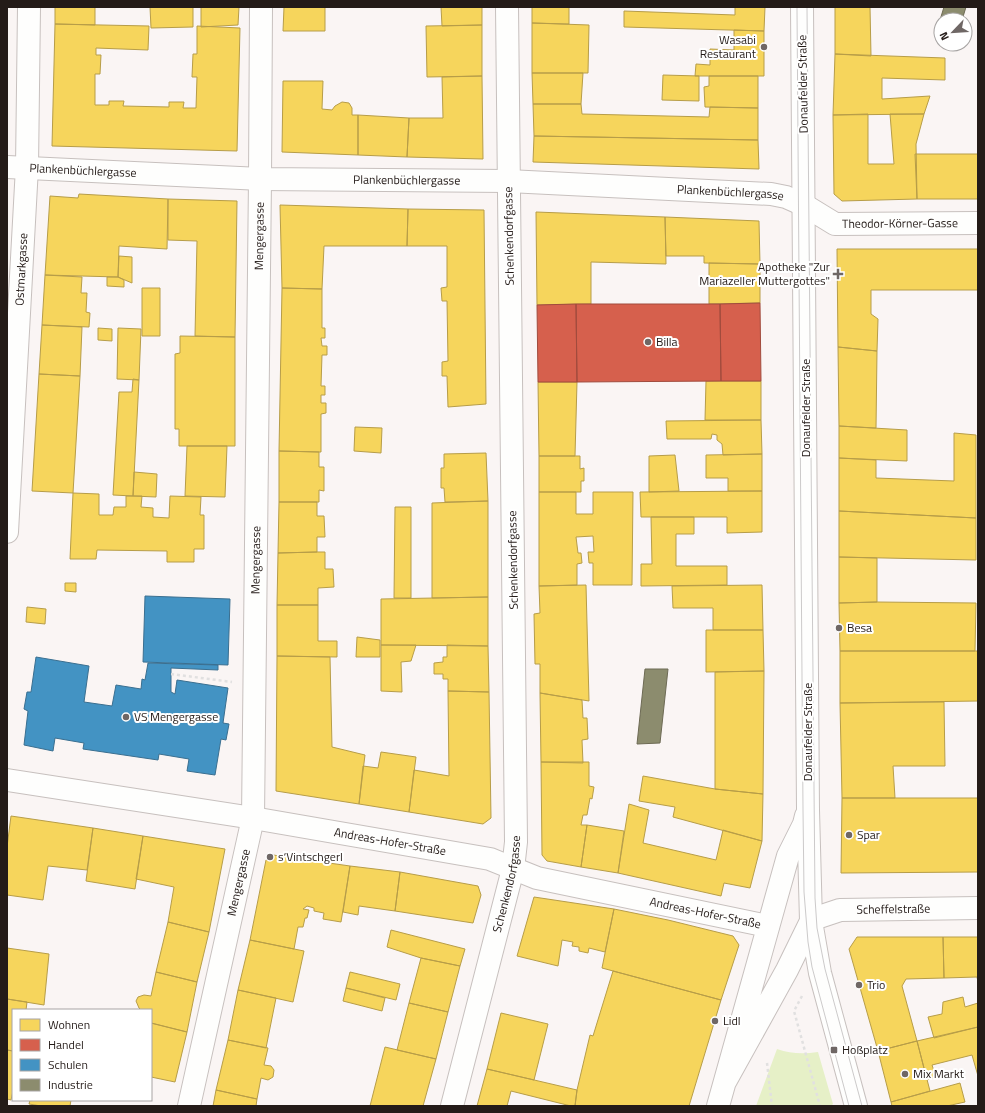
<svg xmlns="http://www.w3.org/2000/svg" width="985" height="1113" font-family="'Titillium Web',sans-serif">
	<style>
		.green { fill: #e6f0c7 }
		.homes { fill: #f6d55c; stroke: #b79d48 }
		.shops { fill: #d6604d; stroke: #a14b3d }
		.schools { fill: #4393c3; stroke: #3a6f90 }
		.industry { fill: #8c8c6e; stroke: #6d6a54 }
		.lines { fill: none; stroke-linecap: round; stroke-linejoin: round }
		.street-casing { stroke: #c7c0be; stroke-width: 24 }
		.secondary-casing { stroke: #c7c0be; stroke-width: 24 }
		.path { stroke: #e1e0e0; stroke-width: 2.5; stroke-dasharray: 3 3; stroke-linecap: butt }
		.street { stroke: #fefefd; stroke-width: 22 }
		.secondary { stroke: #fefefd; stroke-width: 22 }
		.tram { stroke: #cccaca; stroke-width: 1 }
		.poi-dot { fill: #6f6765; stroke: #fff; stroke-width: 1.5 }
		.labels { text-anchor: middle; stroke-width: 4; stroke-linejoin: round; paint-order: stroke }
		.poi-label { font-size: 12px; fill: #241b18; stroke: #fff; text-anchor: start }
		.street-label { font-size: 12px; fill: #241b18; stroke: #fff }
	</style>
	<rect width="100%" height="100%" fill="#faf5f4"/>
	<path class="green" d="M777,1049c14,5 27,5 41,3l15,52 -2,2h-75z"/>
	<path class="homes" d="M55,7h40v18l-40,-1z
		M150,7h43v20l-42,1z
		M201,7h38l-1,18 -37,2z
		M284,7h41v24h-42z
		M441,7h41v18l-40,1z
		M532,7h37v17l-37,-1z
		M735,7h30l-1,24 -140,-4v-16l111,4z
		M835,7h35l1,49 -36,-2z
		M532,23l57,2 -1,48h-56z
		M55,24l94,2 -1,24 -52,-2v7h5l-1,19h-5v31h14v-4h15l-1,5 46,1v-5h15l-1,6h13l1,-31h-5l1,-23h4v-28l43,2 -3,123 -185,-5z
		M482,25v51l-55,1 -1,-51z
		M734,30l30,1v45h-69l1,-12 14,1v-16l24,1z
		M835,54l110,4v22l-63,-2v21l48,-3 -6,18 -91,1z
		M532,73h51l-2,31h-48z
		M663,75l36,1v25l-37,-1z
		M482,76l1,83 -76,-2 2,-39h34l-1,-41z
		M709,76h49v32l-53,-1 -1,-20 5,-1z
		M283,81h40l-1,28 10,1 3,-4 7,-4 7,1 3,5v7h6v40l-76,-3z
		M533,104h48l1,10 127,3 1,-10 48,1v32l-224,-4z
		M868,114v50h26l-4,-50h34l-8,30 1,55 -75,2 -8,-7 -1,-79z
		M358,115l51,3 -2,39 -49,-2z
		M534,136l224,4 1,29 -226,-7z
		M915,154h63v45h-61z
		M79,194l89,5 -1,50 -48,-3 -1,31 -73,-2 5,-79 28,2z
		M168,199l69,2 -2,136 -40,-1 2,-95 -29,-1z
		M280,205l128,4 -1,37h-83l-2,43 -40,-1z
		M408,209l76,1 2,194 -38,3 -1,-31h-5v-14l6,-1 -1,-60h-5l-1,-13 6,-1v-41h-40z
		M536,212l129,5 1,47 -75,-2v42l-54,1z
		M665,217l94,4 1,43 -56,-1v-7h-38z
		M837,249h141v41h-107v24l7,5 -1,32 -39,-4z
		M119,256l13,1v26l-14,-6z
		M709,263l51,1v39l-51,1z
		M45,275l37,2 -1,16h6l-1,19 4,1 -1,14 -47,-2z
		M107,277h11l6,3v7l-17,-1z
		M142,288h18v48h-18z
		M282,288l40,1v39h3v10h-4l1,8h5v9h-5l-1,31h4v9h-4v8h5v10l-5,1v38l-42,-1z
		M42,325l40,2 -2,49 -41,-2z
		M98,328l14,1v12l-14,-1z
		M118,328l23,1 -2,51 -22,-1z
		M180,336l55,1v109h-56v-17h-4v-75l5,-1z
		M838,347l39,4 -1,77 -37,-2z
		M39,374l41,2 -7,117 -41,-2z
		M133,379l6,1 -6,116 -20,-1 6,-103h13z
		M706,381h55v39h-56z
		M538,382h39l-2,74h-36z
		M761,420l1,34 -39,1 -1,-11 -5,-4v-5l-5,-1 -1,5h-44l-1,-18z
		M839,426l68,4v31l-68,-3z
		M355,427l27,1 -1,25 -27,-2z
		M954,433l22,2v83l-137,-7v-53l37,2v18l78,3z
		M187,446h40l-2,51 -40,-1z
		M279,451l40,1v15h5v24l-5,-1v12h-40z
		M486,453l2,48 -43,1 -1,-14h-3v-20h3v-14z
		M762,454v37h-34v-13h-22v-23z
		M675,455l4,36 -30,1v-36z
		M539,456h41v13l4,-1v13h-3v11h-42z
		M134,472l23,2 -1,23 -23,-1z
		M762,491v41l-35,1v-16h-86l-1,-25z
		M539,492h37v22h17v-22h40l-1,93h-39v-22h-4l-1,-11h6l-1,-16 -17,1 2,16h3l1,10 -5,1v21l-38,1z
		M73,493l26,1v21h14l1,-8h12v-11h16l-1,11 12,1v9l16,1 1,-22 31,1 -1,18h4v34h-10v13h-27v-11l-70,-1 -1,9h-26z
		M488,501v96l-56,1v-95z
		M279,502h38v14h7l1,21h-8v15l-39,1z
		M395,507h16v91h-17z
		M839,511l137,7v42l-137,-3z
		M651,517h43v17h-18v32h51v19l-86,1v-22h11z
		M317,552h8v17h8l1,18 -16,1v17h-41l1,-52z
		M839,557l38,1v44l-38,1z
		M65,583h11v9l-11,-1z
		M586,585l3,116 -49,-8v-29h-5l-1,-50 6,-1 -1,-27z
		M762,585l1,45h-50v-22h-40l-1,-22z
		M488,597v49l-107,-1v-46z
		M877,602l99,1 -1,48h-135l-1,-48z
		M277,605h41v36h19v16l-60,-1z
		M27,607l19,2 -1,15 -19,-2z
		M706,630h57l1,41 -58,1z
		M357,637l23,3v17h-24z
		M381,645h35l-5,16 -10,1 1,30 -21,-1z
		M447,645l41,1 1,46 -41,-1v-12h-5v-5h-9v-11l9,-1v-5h4z
		M840,651h138v50l-138,2z
		M277,656l53,1 2,90 33,8 -6,49 -83,-13z
		M764,671l-1,123 -48,-5v-117z
		M448,691l41,1 2,126 -8,6 -74,-12 5,-42 35,6z
		M540,693l42,7 1,18h4l1,21 -6,1 1,23 -42,-1z
		M944,702l1,64h-52l2,32h-53l-2,-95z
		M381,752l35,5 -7,55 -50,-8 4,-38 15,2z
		M541,762h48v24l5,1 -2,12 -2,-1 -3,17h-4l-2,10h6l-6,42 -34,-6 -5,-6z
		M643,776l72,13 48,5 -1,47 -89,-24 2,-10 -36,-6z
		M842,798h136v74l-137,1z
		M629,804l20,6 -6,33 73,17 7,-30 39,11 -12,47 -26,-5 -3,13 -103,-23z
		M11,816l82,12 -6,42 -39,-4 -5,34 -36,-5v-48z
		M587,825l37,6 -6,42 -37,-6z
		M93,828l50,8 -8,53 -49,-8z
		M143,836l82,13 -16,83 -41,-10 6,-35 -38,-8z
		M273,855l77,11 -9,56 -18,-3 1,-6 -10,-2v-3l-7,-2 -4,3 6,1 -2,8h-2l-2,9h-5l-4,22 -44,-9 16,-80z
		M350,866l50,6 -5,39 -36,-5 -1,9 -15,-3z
		M400,872l78,14 3,9 -8,28 -78,-12z
		M534,897l80,12 -9,43 -16,-4 -1,5 -9,-2v-4l-7,-1 1,-4 -11,-2 -4,26 -41,-10z
		M614,909l54,11 65,16 6,9 -18,55 -119,-32z
		M168,922l41,10 -12,50 -41,-10z
		M391,930l74,19 -5,17 -39,-8 -34,-11z
		M857,937h86l1,41 -38,1 -4,7 15,55 -39,10 -29,-102z
		M943,937h35v45l-1,-5 -33,1z
		M250,940l54,11 -11,51 -55,-12z
		M7,948l42,6 -5,51 -37,-6z
		M421,958l39,8 -12,46 -39,-9z
		M613,971l108,29 -32,106h-114l2,-16 13,-55 3,1z
		M156,972l41,10 -10,50 -36,-9v-13h-10l-2,-2 -3,-7 2,-4 6,-2 7,1z
		M350,972l50,12 -4,16 -50,-12z
		M346,988l39,10 -3,13 -39,-10z
		M238,990l38,8 -10,50 -38,-8z
		M963,997l2,10 13,-4v24l-44,11 -6,-21 14,-3 1,-12z
		M7,999l20,3 -1,8h-13v41l-6,-1z
		M409,1003l39,9 -12,47 -39,-9z
		M501,1013l47,11 -14,56 -47,-11z
		M151,1023l36,9 -12,50 -24,-5z
		M978,1027v49l-6,-21 -40,10 4,12 -9,3 -10,-39z
		M228,1040l40,8 -4,17 7,1 3,4 -1,7 -5,3 -7,-2 -4,21 -41,-9z
		M917,1041l13,50 -39,11 -13,-51z
		M385,1047l51,12 -13,47h-53z
		M7,1050l6,1v40l-2,9 -4,-1z
		M487,1069l90,21 -2,16h-4l-60,-15 -4,15h-30z
		M960,1083l5,19 -18,4h-55l-1,-4z
		M216,1090l41,9 -1,7h-43z
		M30,1100h41l-1,6h-29l-12,-2z"/>
	<path class="shops" d="M760,303l1,78h-40l-1,-77z
		M576,304l1,78h-39l-1,-77z
		M576,304h144l1,77 -144,1z"/>
	<path class="schools" d="M145,596l85,3 -2,66 -85,-3z
		M36,657l53,9 -5,36 28,4 4,-21 25,4 1,-10 3,1 3,-17 70,2v5l-47,-2v24l4,2 2,-14 51,8 -5,35 6,1 -3,16 -5,-1 -6,36 -28,-4 2,-12 -30,-5 -1,6 -75,-11 1,-6 -29,-5 -2,13 -29,-6 4,-34 -4,-2 3,-17h4z"/>
	<path class="industry" d="M944,7h22l-4,13h-22z
		M645,669h23l-8,74 -23,1z"/>
	<g class="lines">
		<defs>
			<g id="street">
				<path id="s1" d="M7,167l253,12 248,2 263,13 15,3 18,8 31,19 143,-1"/>
				<path id="s2" d="M7,532l20,-365 2,-160"/>
				<path id="s3" d="M7,780l246,38 237,41 47,19 231,48"/>
				<path id="s4" d="M189,1106l64,-288 7,-639 1,-172"/>
				<path id="s5" d="M452,1106l61,-237 3,-27 -9,-835"/>
				<path id="s6" d="M856,1106l-36,-133 -9,-52 5,-3 24,-8 138,-2"/>
			</g>
			<path id="secondary" d="M725,1082l62,-112 24,-49 -3,-111 -6,-803
				M718,1106l70,-250 16,-32 2,-8"/>
		</defs>
		<use href="#street" class="street-casing"/>
		<use href="#secondary" class="secondary-casing"/>
		<path class="path" d="M171,674l61,8
			M802,996l-8,15 26,95
			M767,1063l5,43"/>
		<use href="#street" class="street"/>
		<use href="#secondary" class="secondary"/>
		<path class="tram" d="M797,7l6,803 1,82 4,50 4,25 37,139
			M807,7l8,891 2,30 8,41 37,137"/>
	</g>
	<g class="poi-dot">
		<circle cx="764" cy="47" r="4"/>
		<path d="M836 268h4v4h4v4h-4v4h-4v-4h-4v-4h4z"/>
		<circle cx="648" cy="342" r="4"/>
		<circle cx="839" cy="628" r="4"/>
		<circle cx="126" cy="717" r="4"/>
		<circle cx="849" cy="835" r="4"/>
		<circle cx="270" cy="857" r="4"/>
		<circle cx="859" cy="985" r="4"/>
		<circle cx="715" cy="1021" r="4"/>
		<rect x="830" y="1046" width="8" height="8" rx="2"/>
		<circle cx="905" cy="1074" r="4"/>
	</g>
	<g class="labels">
		<g class="poi-label">
			<text x="756" y="44" text-anchor="end">Wasabi<tspan x="756" dy="14">Restaurant</tspan></text>
			<text x="830" y="271" text-anchor="end">Apotheke "Zur<tspan x="830" dy="14">Mariazeller Muttergottes"</tspan></text>
			<text x="656" y="346">Billa</text>
			<text x="847" y="632">Besa</text>
			<text x="134" y="721">VS Mengergasse</text>
			<text x="857" y="839">Spar</text>
			<text x="278" y="861">s‘Vintschgerl</text>
			<text x="867" y="989">Trio</text>
			<text x="723" y="1025">Lidl</text>
			<text x="842" y="1054">Hoßplatz</text>
			<text x="913" y="1078">Mix Markt</text>
		</g>
		<g class="street-label">
			<text transform="translate(803 84) rotate(-91)" y="4">Donaufelder Straße</text>
			<text dy="4" stroke="none"><textPath href="#s1" startOffset="76">Plankenbüchlergasse</textPath></text>
			<text dy="4" stroke="none"><textPath href="#s1" startOffset="400">Plankenbüchlergasse</textPath></text>
			<text dy="4" stroke="none"><textPath href="#s1" startOffset="724">Plankenbüchlergasse</textPath></text>
			<text dy="4" stroke="none"><textPath href="#s1" startOffset="901">Theodor-Körner-Gasse</textPath></text>
			<text dy="4" stroke="none"><textPath href="#s4" startOffset="877">Mengergasse</textPath></text>
			<text transform="translate(509 236) rotate(-91)" y="4">Schenkendorfgasse</text>
			<text dy="4" stroke="none"><textPath href="#s2" startOffset="263">Ostmarkgasse</textPath></text>
			<text transform="translate(806 408) rotate(-90)" y="4">Donaufelder Straße</text>
			<text dy="4" stroke="none"><textPath href="#s4" startOffset="553">Mengergasse</textPath></text>
			<text transform="translate(513 560) rotate(-91)" y="4">Schenkendorfgasse</text>
			<text transform="translate(808 732) rotate(-90)" y="4">Donaufelder Straße</text>
			<text dy="4" stroke="none"><textPath href="#s3" startOffset="388">Andreas-Hofer-Straße</textPath></text>
			<text dy="4" stroke="none"><textPath href="#s4" startOffset="229">Mengergasse</textPath></text>
			<text dy="4" stroke="none"><textPath href="#s5" startOffset="229">Schenkendorfgasse</textPath></text>
			<text dy="4" stroke="none"><textPath href="#s6" startOffset="275">Scheffelstraße</textPath></text>
			<text dy="4" stroke="none"><textPath href="#s3" startOffset="712">Andreas-Hofer-Straße</textPath></text>
		</g>
	</g>
	<rect width="985" height="1113" fill="none" stroke="#241b18" stroke-width="16"/>
	<rect x="12" y="1009" width="140" height="92" fill="#ffffff" stroke="#a7a4a3"/>
	<rect x="20" y="1019" width="20" height="12" fill="#f6d55c" stroke="#a7a4a3"/>
	<text x="48" y="1029" font-size="12" fill="#241b18">Wohnen</text>
	<rect x="20" y="1039" width="20" height="12" fill="#d6604d" stroke="#a7a4a3"/>
	<text x="48" y="1049" font-size="12" fill="#241b18">Handel</text>
	<rect x="20" y="1059" width="20" height="12" fill="#4393c3" stroke="#a7a4a3"/>
	<text x="48" y="1069" font-size="12" fill="#241b18">Schulen</text>
	<rect x="20" y="1079" width="20" height="12" fill="#8c8c6e" stroke="#a7a4a3"/>
	<text x="48" y="1089" font-size="12" fill="#241b18">Industrie</text>
	<g transform="translate(953 32) rotate(245)"><circle r="19" fill="#ffffff" stroke="#a7a4a3"/>
	<path d="M0-3L7 15L0 10L-7 15Z" fill="#6f6765"/>
	<text y="-6" font-size="11" font-weight="bold" text-anchor="middle" fill="#241b18">N</text>
	</g>
</svg>
